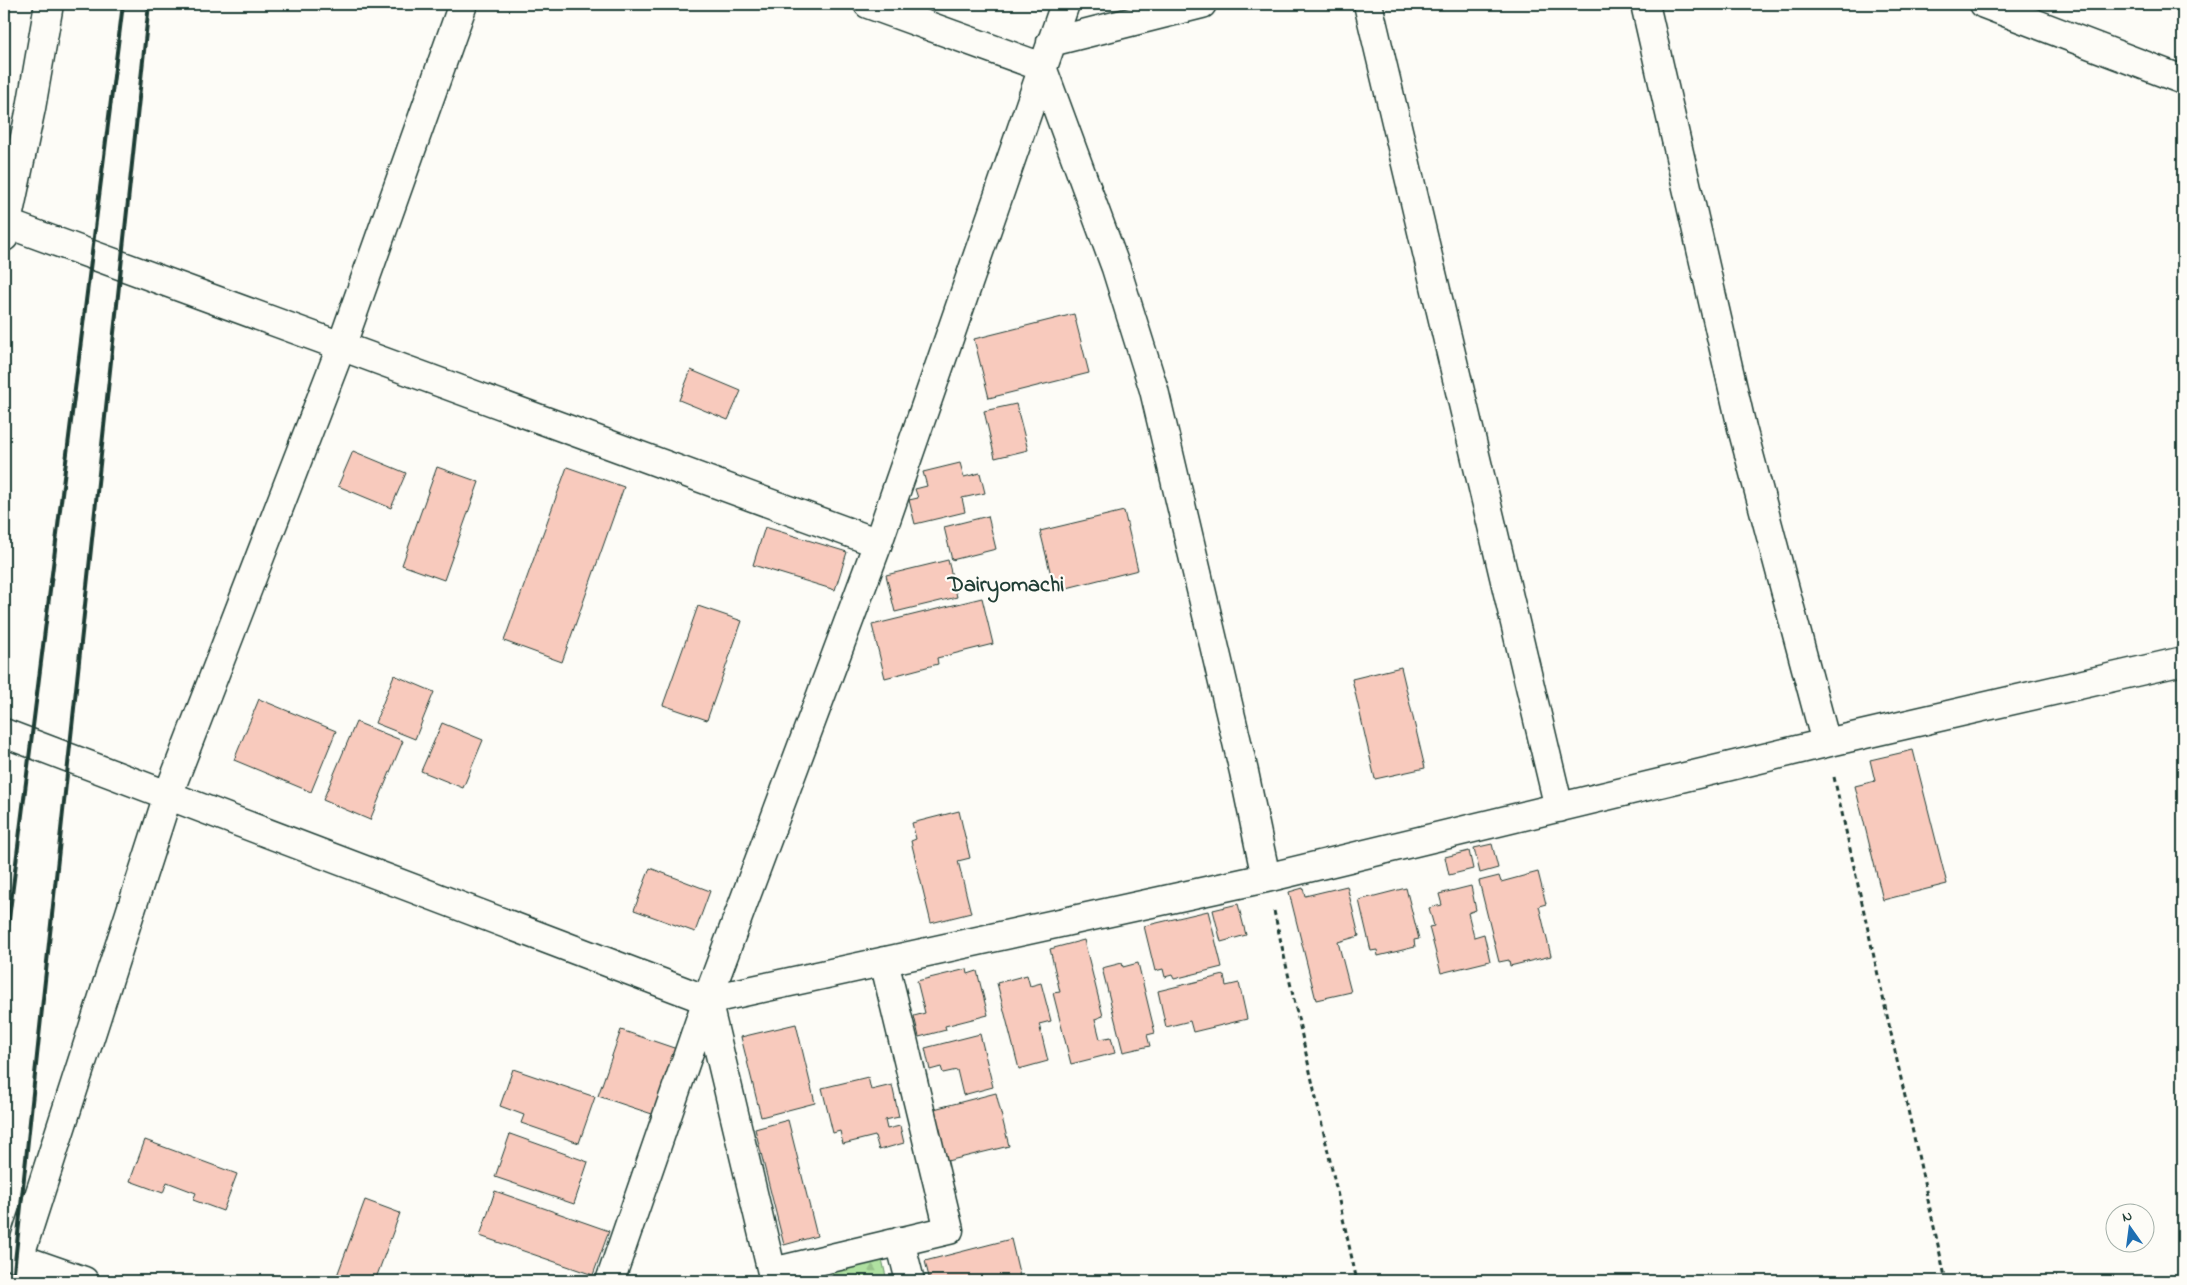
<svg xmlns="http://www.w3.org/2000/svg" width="2187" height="1285" font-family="'Indie Flower',sans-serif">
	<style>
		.forest { fill: url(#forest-firs); stroke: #688f6a }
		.building { fill: #f8cabd; stroke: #1f3d34 }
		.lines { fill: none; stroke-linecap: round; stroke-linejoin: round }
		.minor-casing { stroke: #1f3d34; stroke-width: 31 }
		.path { stroke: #1f3d34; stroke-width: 3; stroke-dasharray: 5 4; stroke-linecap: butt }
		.minor { stroke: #fdfcf7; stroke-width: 28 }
		.rail { stroke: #1f3d34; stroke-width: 4 }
		.labels { text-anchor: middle; stroke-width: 4.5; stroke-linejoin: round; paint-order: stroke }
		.quarter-label { font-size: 22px; font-weight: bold; fill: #1f3d34; stroke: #fdfcf7 }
	</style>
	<defs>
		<pattern id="forest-firs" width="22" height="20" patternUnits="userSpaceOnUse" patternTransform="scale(1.25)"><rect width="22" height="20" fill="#b0e1a1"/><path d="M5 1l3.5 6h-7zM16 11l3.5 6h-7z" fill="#97c28b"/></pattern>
	</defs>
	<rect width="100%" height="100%" fill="#fdfcf7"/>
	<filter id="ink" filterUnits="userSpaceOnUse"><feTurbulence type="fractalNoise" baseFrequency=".02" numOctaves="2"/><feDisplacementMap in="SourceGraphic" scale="10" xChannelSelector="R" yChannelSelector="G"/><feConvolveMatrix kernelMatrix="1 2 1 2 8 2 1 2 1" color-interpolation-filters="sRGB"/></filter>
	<g filter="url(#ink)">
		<path class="forest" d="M882,1259l5,22h-87v-1z"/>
		<path class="building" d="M1074,314l15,59 -100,25 -15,-59z
			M691,370l50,21 -13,29 -49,-20z
			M1016,404l12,46 -33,8 -11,-47z
			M353,451l53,22 -15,35 -53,-22z
			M960,463l4,14 16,-4 5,20 -23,5 3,14 -50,12 -6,-24 9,-2 -3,-9 12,-3 -4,-14z
			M437,467l42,15 -35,98 -42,-15z
			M567,467l57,20 -62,175 -58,-21z
			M1124,511l14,59 -83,21 -15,-60z
			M988,516l8,33 -44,11 -8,-33z
			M765,527l82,25 -12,38 -82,-25z
			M948,560l9,37 -62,15 -9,-37z
			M982,598l11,46 -56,14 1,6 -53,14 -13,-53z
			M698,606l44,15 -35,99 -44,-15z
			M1401,667l24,101 -50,11 -23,-100z
			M394,675l40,17 -19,47 -40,-16z
			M259,699l77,32 -25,61 -77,-32z
			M356,722l47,19 -33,79 -47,-20z
			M442,723l41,17 -20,48 -42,-17z
			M1913,750l34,134 -64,16 -28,-114 20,-5 -5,-21z
			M959,811l11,47 -12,3 13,52 -40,10 -20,-82 5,-2 -4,-16z
			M1492,844l6,24 -18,5 -6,-25z
			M1469,851l4,18 -24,6 -4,-18z
			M650,868l60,23 -15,41 -61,-22z
			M1538,872l8,32 -7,2 12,50 -41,10 -1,-6 -10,2 -20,-81 20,-5 2,6z
			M1347,886l12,50 -21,6 13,50 -35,8 -27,-108 14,-4 2,8z
			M1471,886l5,24 -8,3 6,24 10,-3 6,27 -49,12 -12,-46 5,-1 -5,-18 13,-3 -3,-11z
			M1406,888l13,51 -5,1 1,7 -37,9 -1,-6 -6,1 -12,-51z
			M1238,904l8,31 -25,7 -8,-32z
			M1208,911l14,56 -48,12 -2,-4 -7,2 -2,-8 -8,2 -11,-45z
			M1084,940l19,76 -8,3 5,20 11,-2 4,16 -44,11 -18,-71 7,-1 -10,-43z
			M1122,963l1,4 15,-4 17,70 -8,2 3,11 -27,6 -21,-84z
			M967,969l1,5 9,-3 11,44 -43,11 1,4 -27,7 -5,-21 11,-3 -8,-32z
			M1027,975l3,11 11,-3 10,38 -12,3 9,37 -29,8 -22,-86z
			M1224,975l2,11 13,-3 8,36 -54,13 -3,-11 -24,6 -8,-36z
			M796,1024l19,79 -54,14 -20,-80z
			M621,1030l56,19 -22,66 -57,-19z
			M980,1034l13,53 -30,8 -6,-25 -14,3 -2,-6 -11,3 -5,-22z
			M513,1069l82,28 -16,46 -58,-20 3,-8 -24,-9z
			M868,1077l3,13 21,-5 7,32 -14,3 2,9 13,-3 4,17 -25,7 -4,-14 -32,8 -3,-13 -7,2 -11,-45z
			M996,1093l13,53 -62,15 -13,-52z
			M788,1120l29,116 -33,9 -29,-116z
			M510,1134l78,28 -14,42 -79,-27z
			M145,1140l92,34 -14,37 -30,-11 3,-7 -29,-11 -4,11 -33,-12z
			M495,1191l114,40 -16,44 -113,-39z
			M365,1200l35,13 -25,68h-40z
			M1011,1239l10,42h-91l-5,-20z"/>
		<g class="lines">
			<defs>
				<path id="minor" d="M868,4l174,63 74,201 38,122 90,382 22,106
					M1368,4l191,804
					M1645,4l97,424 84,315
					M1984,4l199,76
					M1051,42l151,-38
					M8,224l870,319
					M4,237l27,-129 18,-104
					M4,733l703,267 559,-122 560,-135 357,-82
					M707,1000l67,281
					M900,1241l10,40
					M4,1253l80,28
					M19,1258l149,-463 173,-448 122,-343
					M772,1272l177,-42 -65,-269
					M610,1281l97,-281 171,-457 187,-539"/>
			</defs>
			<use href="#minor" class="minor-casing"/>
			<path class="path" d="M1834,777l112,504
				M1274,911l83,370"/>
			<use href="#minor" class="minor"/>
			<path class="rail" d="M4,959l119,-955
				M13,1281l136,-1277"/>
		</g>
	</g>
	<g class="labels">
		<g class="quarter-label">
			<text x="1006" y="591">Dairyomachi</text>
		</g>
	</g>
	<rect width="2187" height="1285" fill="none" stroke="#fdfcf7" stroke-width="20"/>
	<rect x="10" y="10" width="2167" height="1265" fill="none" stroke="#1f3d34" stroke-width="2" filter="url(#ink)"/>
	<g transform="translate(2130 1228) rotate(346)"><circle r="24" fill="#fdfcf7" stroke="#a4b0a9"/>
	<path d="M0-4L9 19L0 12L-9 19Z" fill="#1f6fb2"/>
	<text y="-8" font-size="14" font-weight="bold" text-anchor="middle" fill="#1f3d34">N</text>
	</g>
</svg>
